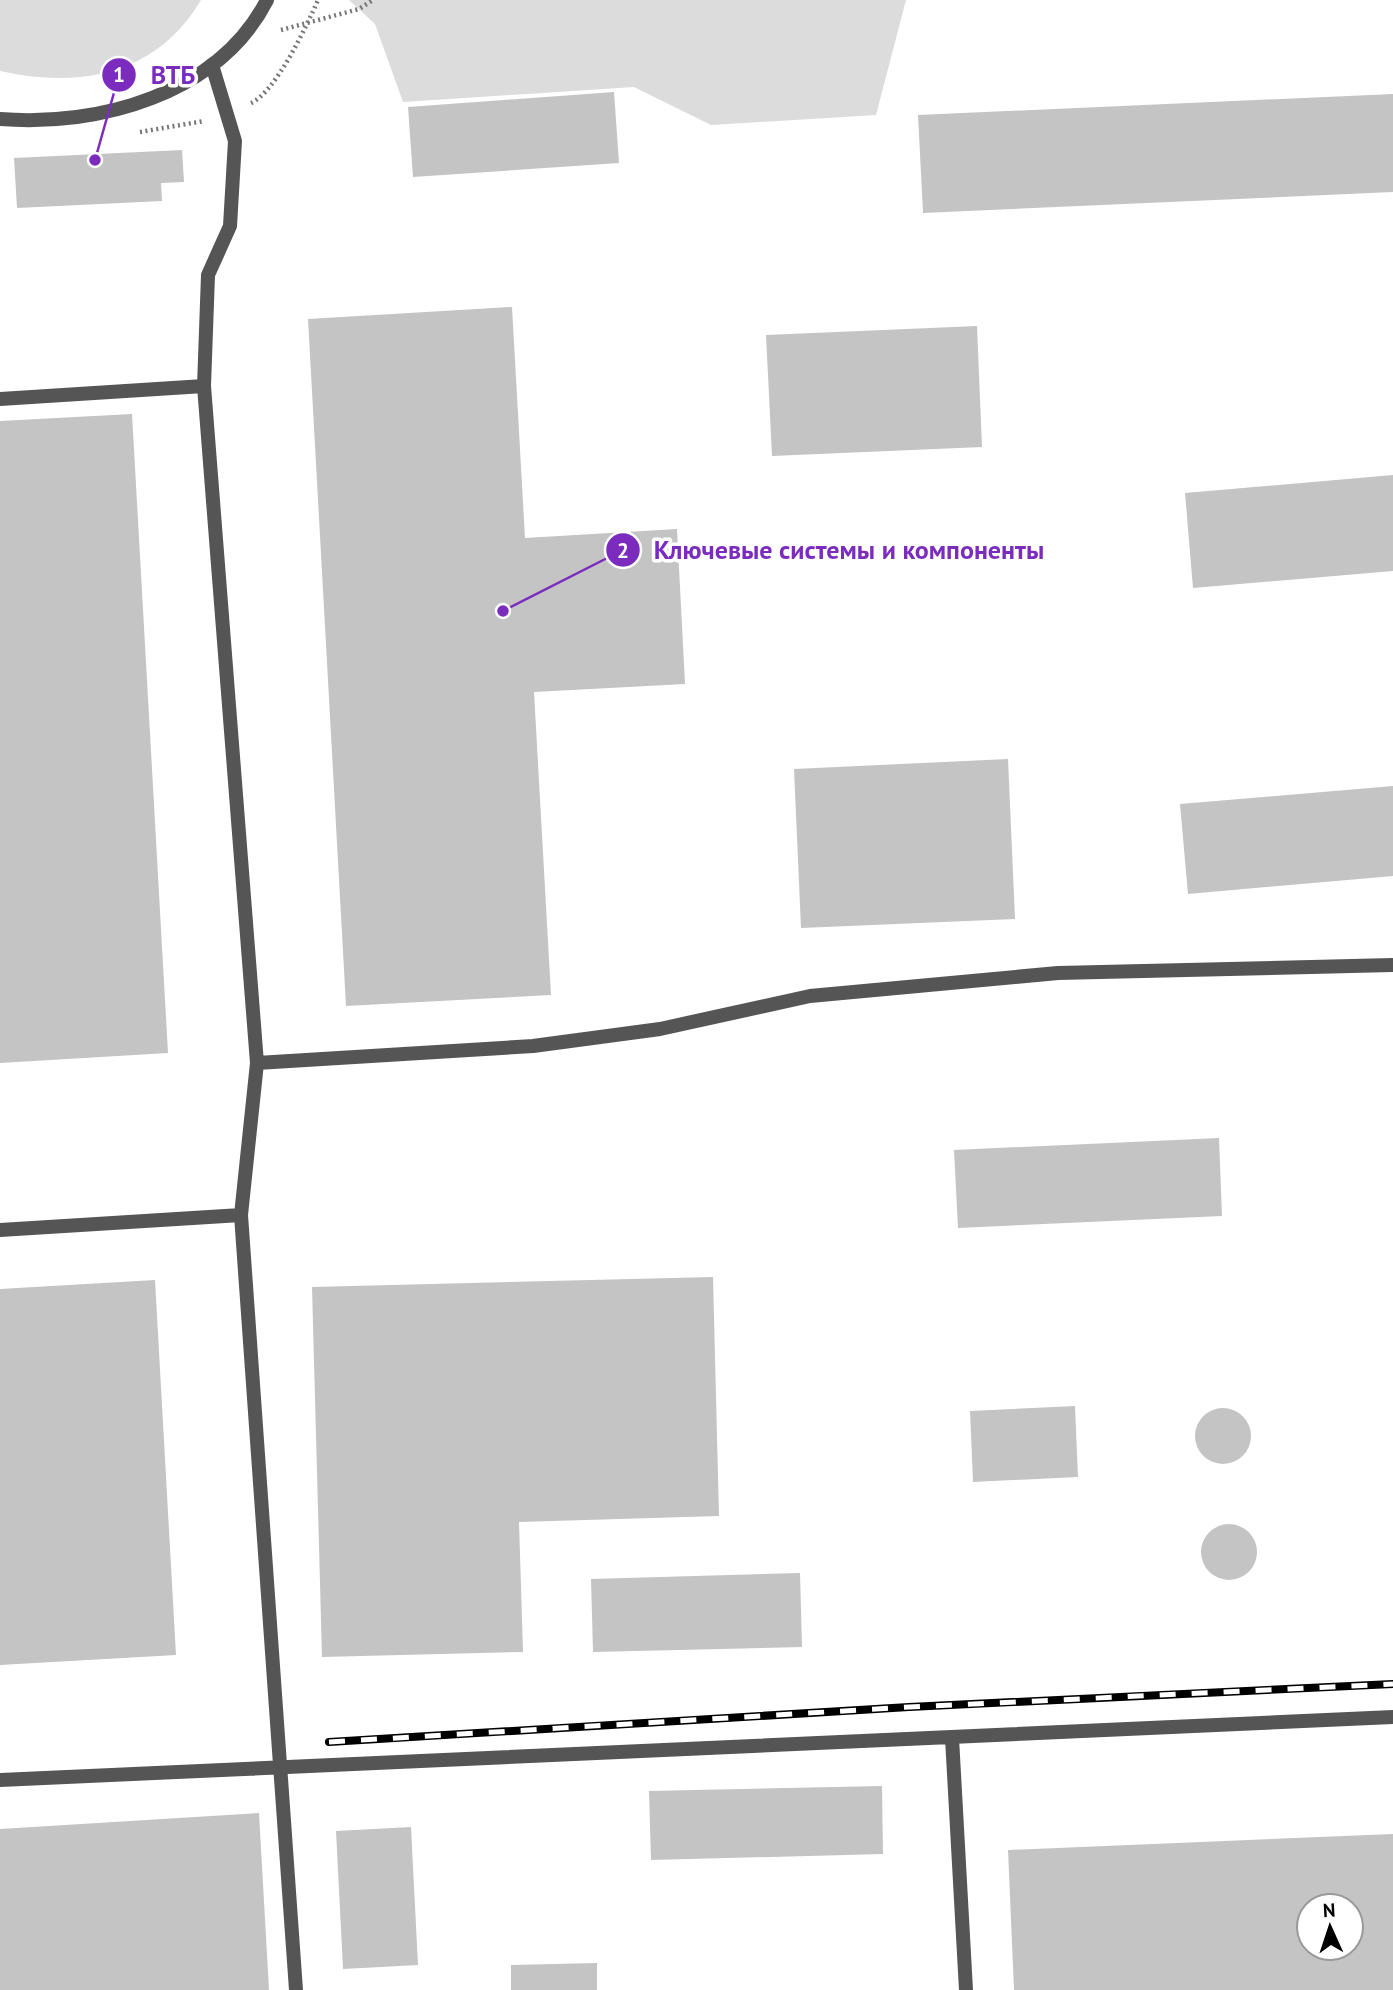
<svg xmlns="http://www.w3.org/2000/svg" width="1393" height="1990" font-family="'PT Sans',sans-serif">
	<style>
		.green { fill: #dcdcdc }
		.building { fill: #c4c4c4; fill-rule: evenodd }
		.lines { fill: none; stroke-linecap: round; stroke-linejoin: round }
		.path { stroke: #777; stroke-width: 4.5; stroke-dasharray: 2 3.5; stroke-linecap: butt }
		.lane { stroke: #555; stroke-width: 14 }
		.street { stroke: #555; stroke-width: 14 }
		.rail-casing { stroke: #000; stroke-width: 8 }
		.rail { stroke: #fff; stroke-width: 5; stroke-dasharray: 16; stroke-linecap: butt }
		.leader { fill: none; stroke: #7b2cbf; stroke-width: 2.5 }
		.callout-dot { fill: #7b2cbf; stroke: #fff; stroke-width: 2.5 }
		.mark-label { font-size: 21px; text-anchor: middle; font-weight: bold; fill: #fff }
		.callout-label { font-size: 26px; text-anchor: middle; font-weight: bold; fill: #7b2cbf; stroke: #fff; stroke-width: 7; stroke-linejoin: round; paint-order: stroke }
	</style>
	<rect width="100%" height="100%" fill="#fff"/>
	<path class="green" d="M0,0h201c-44,75 -122,89 -201,71z
		M349,0h557l-30,115 -165,10 -77,-38 -231,15 -28,-78z"/>
	<path class="building" d="M614,92l5,71 -206,14 -5,-70z
		M1393,94v98l-470,21 -5,-98z
		M182,150l2,32 -23,1 1,18 -145,7 -3,-50z
		M512,307l13,231 152,-9 8,155 -151,8 17,303 -205,11 -38,-687z
		M977,326l5,121 -210,9 -6,-121z
		M132,414l36,639 -168,10v-642z
		M1393,475v96l-200,17 -8,-95z
		M1008,759l7,160 -214,9 -7,-159z
		M1393,786v90l-205,18 -8,-90z
		M1219,1138l3,78 -264,12 -4,-78z
		M713,1277l6,239 -200,6 4,130 -201,5 -10,-370z
		M155,1280l21,375 -176,10v-376z
		M1075,1406l3,71 -105,5 -3,-71z
		M1195 1436a28 28 0 1 1 56 0a28 28 0 1 1-56 0Z
		M1201 1552a28 28 0 1 1 56 0a28 28 0 1 1-56 0Z
		M800,1573l2,74 -209,5 -2,-73z
		M882,1786l1,68 -232,6 -2,-69z
		M259,1813l10,177h-269v-161z
		M411,1827l7,138 -75,4 -7,-138z
		M1393,1834v156h-379l-6,-140zM1309,1906h42v42h-42z
		M597,1963v27h-86v-25z"/>
	<g class="lines">
		<path class="path" d="M281,30l78,-21 14,-9
			M251,103c25,-11 56,-78 67,-103
			M140,132l64,-11"/>
		<path class="lane" d="M204,386l53,677 -16,152 55,775
			M0,399l204,-13 4,-111 22,-49 5,-85 -23,-76
			M257,1063l276,-17 127,-17 150,-33 248,-23 335,-8
			M0,1230l241,-15
			M952,1738l14,252
			M0,1780l1393,-63"/>
		<path class="street" d="M0,119c99,8 219,-25 267,-119"/>
		<defs>
			<path id="rail" d="M329,1742l580,-35 484,-23"/>
		</defs>
		<use href="#rail" class="rail-casing"/>
		<use href="#rail" class="rail"/>
	</g>
	<path class="leader" d="M95 160L119 75M503 611L623 550"/>
	<g class="callout-dot">
		<circle cx="95" cy="160" r="7"/>
		<circle cx="503" cy="611" r="7"/>
		<circle cx="119" cy="75" r="18"/>
		<circle cx="623" cy="550" r="18"/>
	</g>
	<g class="mark-label">
		<text x="119" y="82">1</text>
		<text x="623" y="558">2</text>
	</g>
	<g class="callout-label">
		<text x="173" y="84">ВТБ</text>
		<text x="849" y="559">Ключевые системы и компоненты</text>
	</g>
	<g transform="translate(1330 1927) rotate(357)"><circle r="33" fill="#ffffff" stroke="#999999" stroke-width="2"/>
	<path d="M0-5L12 26L0 18L-12 26Z" fill="#000000"/>
	<text y="-10" font-size="19" font-weight="bold" text-anchor="middle" fill="#000000">N</text>
	</g>
</svg>
